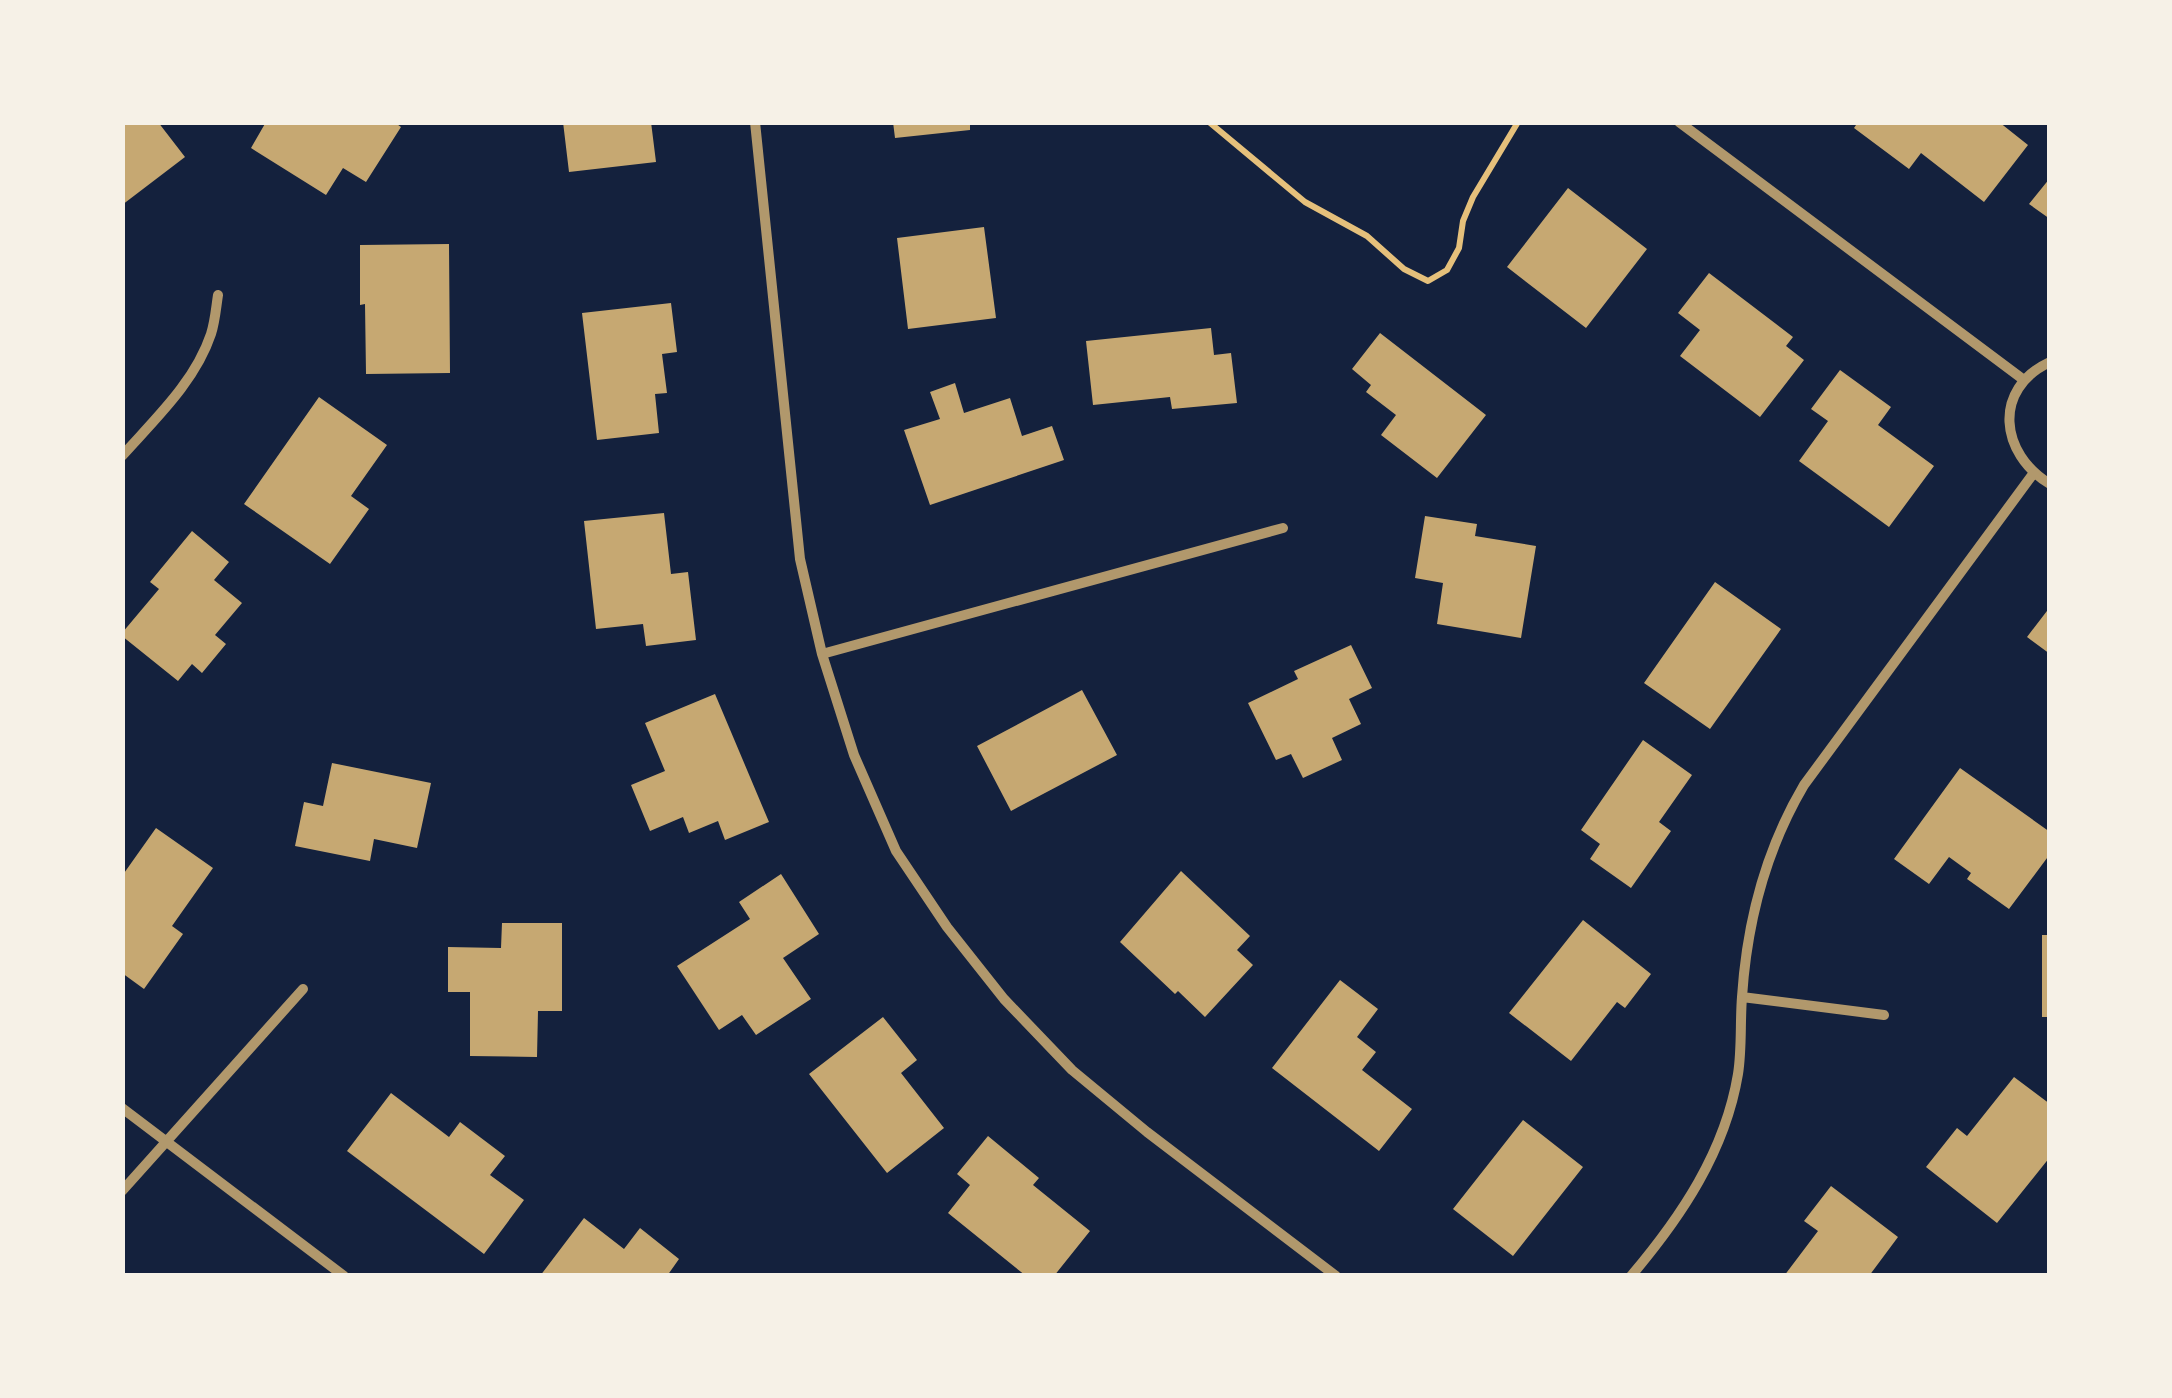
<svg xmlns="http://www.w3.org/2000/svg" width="2172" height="1398" font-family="'Archivo Narrow',sans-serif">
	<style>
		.building { fill: #c6a872 }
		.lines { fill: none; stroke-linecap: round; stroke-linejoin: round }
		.path { stroke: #e5c07b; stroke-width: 6 }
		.minor { stroke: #b1986c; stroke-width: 10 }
	</style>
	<rect width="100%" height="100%" fill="#14213d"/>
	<path class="building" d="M122,122h36l27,35 -63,48z
		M266,122h128l7,5 -35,55 -23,-14 -17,27 -75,-47z
		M563,122h88l5,40 -87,10z
		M893,122h77v8l-75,8z
		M1858,122h141l29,23 -44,57 -63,-49 -12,16 -55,-41z
		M2050,178v41l-21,-15z
		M1568,188l79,61 -61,79 -79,-61z
		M984,227l12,91 -88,11 -11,-91z
		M449,244l1,129 -84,1 -1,-70 -5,1v-60z
		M1709,273l84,64 -7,9 18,14 -44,57 -80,-61 20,-26 -22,-17z
		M671,303l6,49 -15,2 5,39 -12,1 4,39 -62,7 -15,-127z
		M1211,328l3,27 17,-2 6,50 -65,6 -2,-12 -77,8 -7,-64z
		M1380,333l106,82 -49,63 -56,-43 15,-20 -30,-23 5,-7 -19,-16z
		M1840,370l51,37 -13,18 56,41 -45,61 -90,-66 29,-40 -17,-12z
		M955,383l9,30 46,-15 12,38 30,-10 12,34 -134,45 -26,-75 36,-11 -10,-27z
		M319,397l68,48 -36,51 18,13 -39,55 -86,-60z
		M664,513l7,61 17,-2 8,68 -50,6 -3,-22 -47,5 -12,-108z
		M1425,516l52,8 -2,12 61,10 -15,92 -84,-14 6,-41 -28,-5z
		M192,531l37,31 -15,18 28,23 -27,32 11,9 -24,29 -10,-9 -14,17 -56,-45v-3l37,-44 -9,-7z
		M1715,582l66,47 -71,100 -66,-46z
		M2050,607v47l-23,-17z
		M1351,645l21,43 -23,11 12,25 -29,14 10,22 -39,18 -12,-24 -15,6 -28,-57 50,-24 -4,-8z
		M1082,690l35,65 -106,56 -34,-65z
		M715,694l54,128 -44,18 -7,-19 -29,12 -6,-16 -33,14 -19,-46 34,-14 -20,-48z
		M1643,740l49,35 -33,47 12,9 -40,57 -41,-29 10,-15 -19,-14z
		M332,763l99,20 -14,65 -43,-9 -4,22 -75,-15 9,-44 19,4z
		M1960,768l90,64v22l-41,55 -42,-30 4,-6 -22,-16 -20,27 -35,-25z
		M156,828l57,40 -41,58 11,8 -39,55 -22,-16v-97z
		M1181,871l69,65 -13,14 16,15 -48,52 -27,-26 -3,3 -55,-52z
		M781,874l38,60 -36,24 28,41 -55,36 -14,-20 -23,15 -42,-64 73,-47 -11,-17z
		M1583,920l68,54 -26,34 -8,-6 -46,59 -62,-48z
		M502,923h60v88h-24l-1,46 -67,-1v-64h-22v-45l53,1z
		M2042,935h8v82h-8z
		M1340,980l38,29 -21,28 19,15 -14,18 50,39 -33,42 -107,-83z
		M883,1017l34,43 -16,13 43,55 -57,45 -78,-99z
		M2014,1077l36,27v53l-53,66 -71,-56 31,-39 10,8z
		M391,1093l58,44 11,-15 45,34 -15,19 34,25 -40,54 -137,-103z
		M1523,1120l60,47 -70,89 -60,-47z
		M988,1136l51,42 -6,7 57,46 -36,45h-28l-78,-63 22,-28 -13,-11z
		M1831,1186l67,51 -29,39h-85l34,-45 -14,-10z
		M584,1218l40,31 16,-21 39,31 -12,17h-127z"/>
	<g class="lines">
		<path class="path" d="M1209,122l96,80 62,34 37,33 24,12 19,-11 12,-22 4,-27 10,-24 45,-75"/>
		<path class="minor" d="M755,122l45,437 22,95 32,101 42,96 51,76 57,72 68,71 75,62 189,144
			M1679,122l345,258
			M2050,362c-58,27 -50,92 0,122
			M122,456c33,-37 73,-74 89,-122 4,-12 5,-26 7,-39
			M822,654l461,-126
			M1742,997l142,18
			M122,1108l222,168
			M122,1191l181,-202
			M1631,1276c50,-59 94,-124 107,-202 4,-25 2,-52 4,-77 5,-76 23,-146 62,-212l229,-311"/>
	</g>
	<rect width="2172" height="1398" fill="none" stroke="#f6f1e7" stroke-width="250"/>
</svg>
